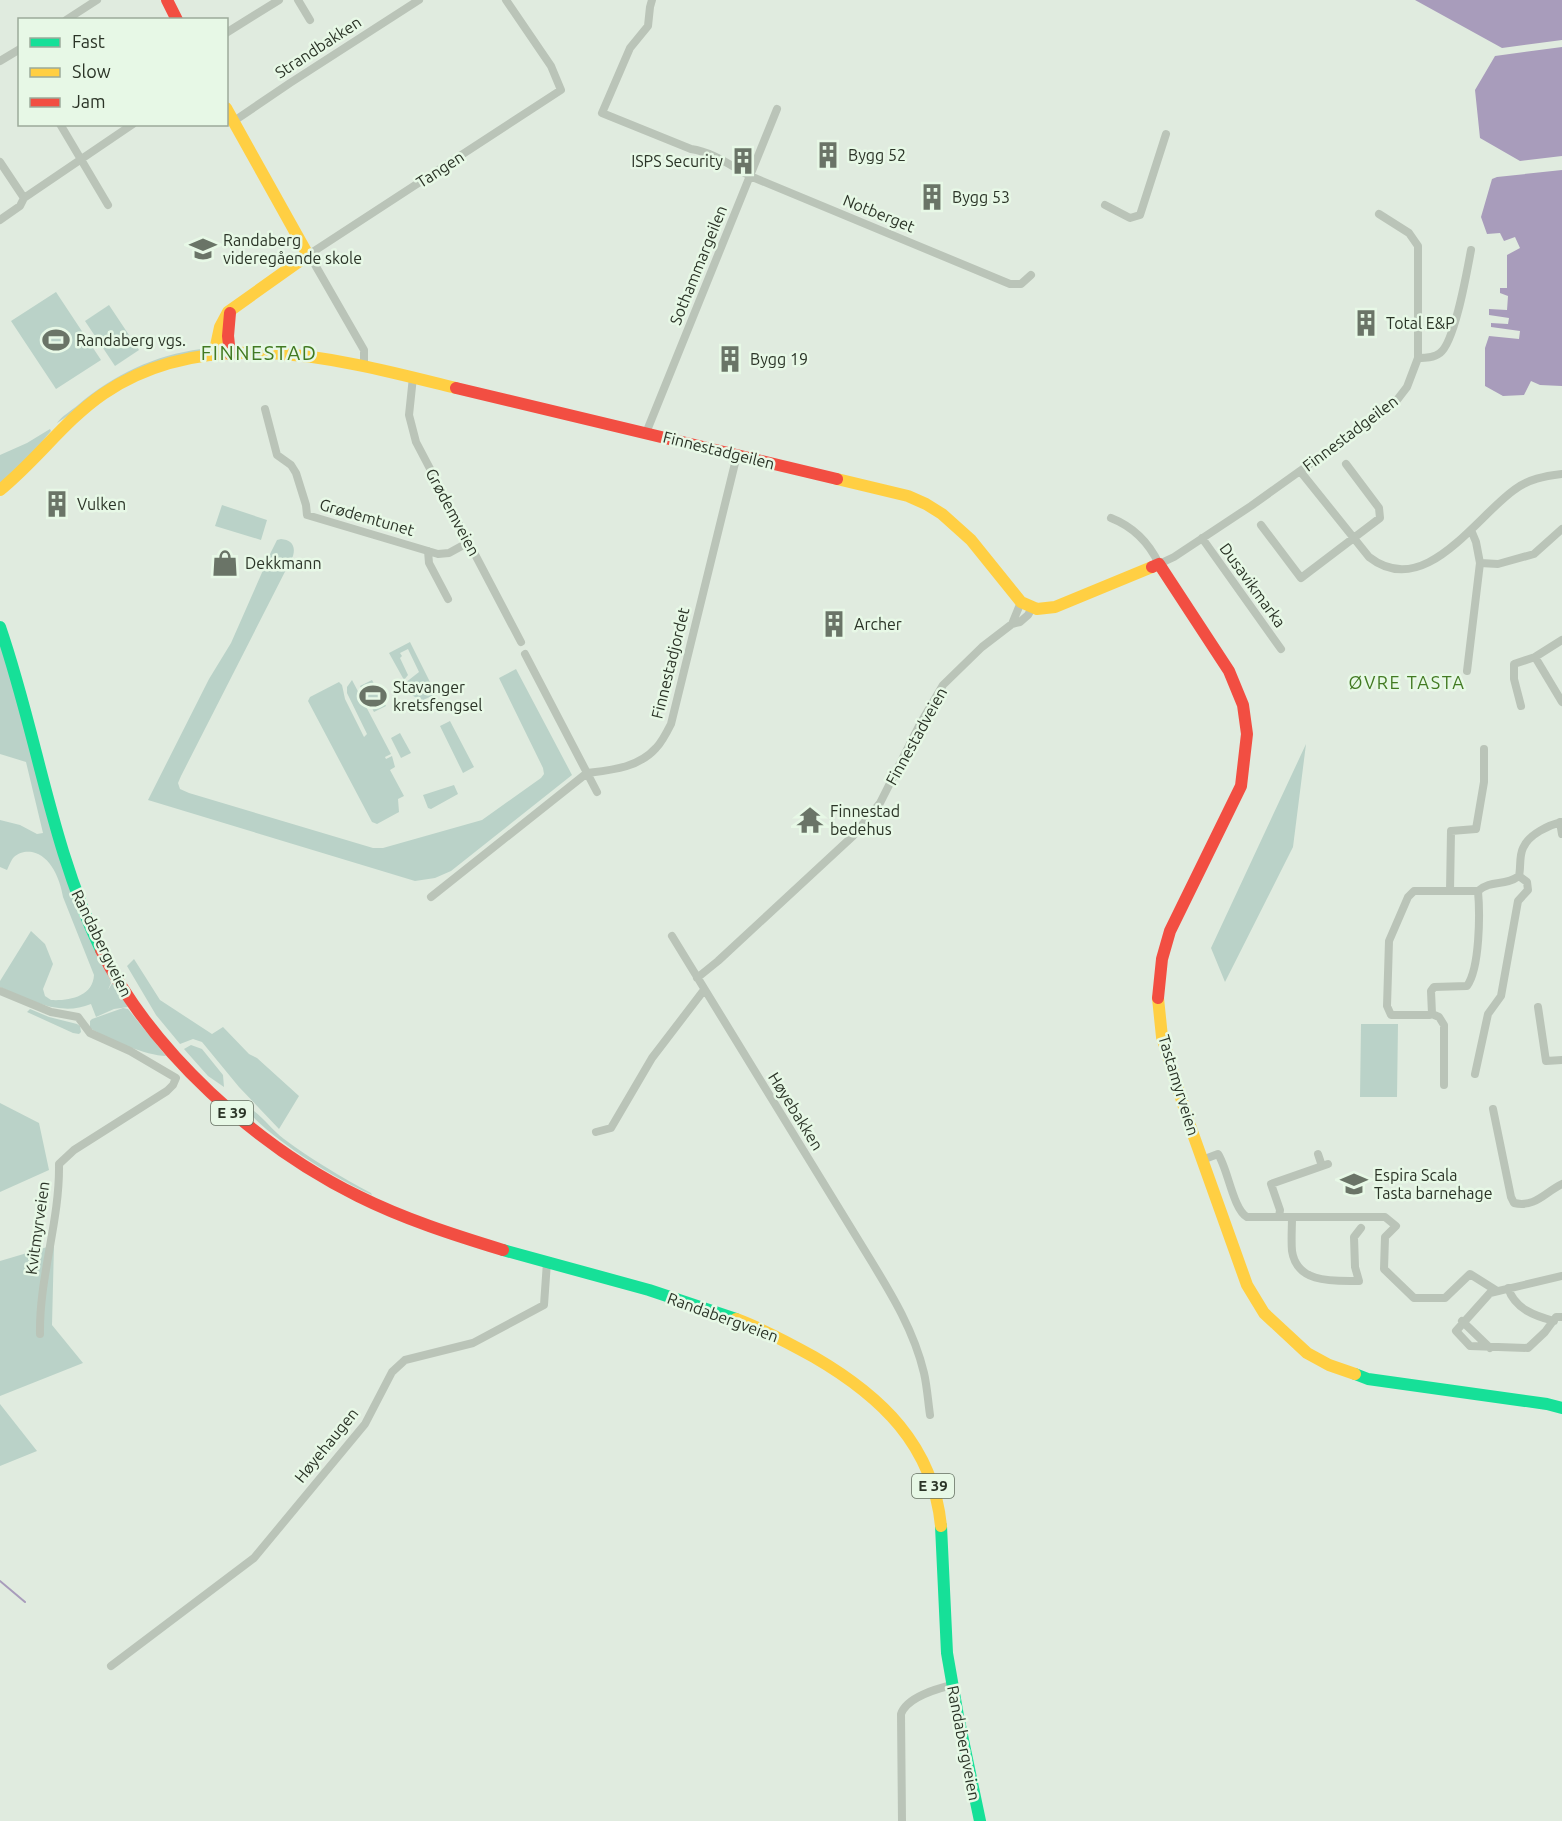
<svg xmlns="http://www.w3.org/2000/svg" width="1562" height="1821" font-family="Ubuntu,sans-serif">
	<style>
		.green { fill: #bad2c8 }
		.water { fill: #a89cbb }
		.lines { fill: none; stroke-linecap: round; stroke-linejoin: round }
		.stream { stroke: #a89cbb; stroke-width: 2 }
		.street { stroke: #bac4b8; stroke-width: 8 }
		.fast { stroke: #16e098; stroke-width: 12 }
		.slow { stroke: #ffcf43; stroke-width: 12 }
		.jam { stroke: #f24e42; stroke-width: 12 }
		.labels { text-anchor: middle; stroke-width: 5; stroke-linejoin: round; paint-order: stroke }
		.shield { fill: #e7f8e6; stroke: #636f60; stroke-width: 1.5 }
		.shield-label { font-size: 15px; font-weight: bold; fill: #2b3427 }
		.street-label { font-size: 16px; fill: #2b3427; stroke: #e7f8e6 }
		.poi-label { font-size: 16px; fill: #2b3427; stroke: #e7f8e6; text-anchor: start }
		.neighbourhood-label { font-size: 18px; letter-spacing: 1.5px; fill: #427a22; stroke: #e7f8e6 }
		.quarter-label { font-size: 20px; letter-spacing: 1.5px; fill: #427a22; stroke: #e7f8e6 }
	</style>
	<rect width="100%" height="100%" fill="#e0ebdf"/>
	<path class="green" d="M56,292l45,68 -45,29 -45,-68z
		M109,305l30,45 -24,16 -30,-45z
		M201,349v1l-3,2 -24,5 -33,11 -84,55c5,-7 14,-12 21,-18 35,-30 77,-50 123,-56z
		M50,429l1,2 -26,31 -25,21v-28l27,-12z
		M222,505l45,15 -6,20 -46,-14z
		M281,539c10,1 15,6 12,17l-112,220 -3,7 2,6 9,4 184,55h10l99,-28 59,-42 3,-4 -1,-6 -44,-90 17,-9 56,106 -121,96 -16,7 -20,3 -267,-81 61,-121 22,-36 40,-91 6,-12z
		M0,640l111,343 -3,7 5,-8 15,25 -14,2 -18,8 -5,-13c-31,13 -62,-4 -91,-17v-6l31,-50 14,13 8,20 -10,25 2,7 6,4c17,1 42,-3 43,-25l-31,-78c-3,-18 -12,-41 -31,-45 -6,-1 -13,0 -18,5 -3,3 -5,9 -7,13l-7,-3v-47l20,5 17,9 6,-1 -17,-71 -26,-8z
		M410,642l26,52 -15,7 -9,-6 -7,-12 14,-11 -11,-23 -8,4 2,3 -2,2 8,17 -4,5 -15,-27z
		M352,680l39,74 -6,3 1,2 6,-3 3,11 -5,3 14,26 -6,3 1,13 -22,12 -5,-2 -64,-121 2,-4 29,-15 3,3 3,14 19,38 3,-3 -20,-41v-6z
		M372,680l14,26 -12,6 -14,-26z
		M450,721l24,46 -11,6 -23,-47z
		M400,733l11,20 -10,5 -10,-20z
		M1306,744l-13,103 -68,135 -14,-34z
		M454,785l4,9 -27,15 -3,-1 -5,-13z
		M134,959l26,41 52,34 11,-7 26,27 8,4 42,38 -20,33 -40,-42 -37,-45 -9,-3 -13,5 -24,-29 -29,-49z
		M123,1008l5,1 38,47c-19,0 -59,-17 -76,-28v-7l2,-2z
		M30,1009l19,8 28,7 3,2 1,6 -2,2 -6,-1 -46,-21z
		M1361,1024h37l-1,73h-37z
		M191,1045l11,4 21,26 1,12 -16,-11 -24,-27z
		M0,1103l39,20 10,47 -49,22z
		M241,1104c18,6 28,24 43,35 27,20 57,38 87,54l1,2c-42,-19 -102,-56 -131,-91z
		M54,1245l-2,80 31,38 -83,33v-135z
		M0,1404l37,47 -37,15z"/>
	<path class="water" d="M1415,0h147v40l-60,8z
		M1562,47v109l-42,5 -40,-23 -5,-48 20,-34z
		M1562,170v216l-22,-1 -9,-4 -7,14 -21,1 -18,-10v-38l4,-12 30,3 1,-8 -29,-4v-4l17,1 1,-6 -20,-3v-6l18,1 1,-14 -8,-3v-5h7v-33l13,-7 -5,-11 -11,4 -4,-8 -13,1 -6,-17 11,-38 5,-2z"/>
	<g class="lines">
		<path class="stream" d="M0,1581l25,21"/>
		<path class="street" d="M298,0l12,20
			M652,0l-2,7 -2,19 -18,22 -28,65 89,36c22,3 40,17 59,27l260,108h11l10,-9
			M66,20l31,-20
			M226,33l53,-33
			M0,61l20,-12
			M234,121l56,-38 129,-83
			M60,124l48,81
			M0,162l24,36
			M1105,205l25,13 10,-3 26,-81
			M0,220l20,-14 4,-8 109,-74
			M308,255l253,-165 -10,-24 -45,-66
			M314,263l50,87v16
			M1418,358c7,0 16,0 22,-5 15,-11 27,-82 31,-103
			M413,377l-4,38 7,27 105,200
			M265,409l12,46 14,10 5,8 10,32 1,10 131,39 11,-1 20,-11
			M646,433l131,-324
			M1300,471l69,86c55,43 105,-38 145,-67 14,-11 31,-14 48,-16
			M1111,518c23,9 38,25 48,46l15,-7 77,-51 126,-90 20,-16 10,-13 11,-29v-112l-9,-13 -30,-19
			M1261,525l40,53 79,-60 -1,-10 -33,-44
			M1202,538l79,111
			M428,551l1,12 19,36
			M1480,563l18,1 36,-10 28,-25
			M1012,624l9,-22
			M525,654l72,138
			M1535,657l27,45
			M1467,671l13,-108 -4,-21 -5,-12
			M1521,706l-7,-27v-15l21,-7 27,-17
			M1560,822l2,12
			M1414,891h64c2,22 2,77 -11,95l-33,1 -3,4 1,23 -2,1h-39l-4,-9 2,-65 19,-44z
			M1450,891l1,-60 25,-2 8,-47v-33
			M1478,891c14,-12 26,-4 41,-15 2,-9 0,-20 4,-28 6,-14 26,-23 39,-26
			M431,897l156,-124c25,-3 51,-5 69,-25 6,-6 11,-16 15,-24l66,-269
			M672,936l198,323c22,36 44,72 54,114 3,13 4,28 6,42
			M697,978l21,-17 135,-125 27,-33 40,-79 23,-39 39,-38 30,-23 8,-2 8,-7 4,-7
			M0,991l51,21 27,5 12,16 40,18 46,27 -3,7 -6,6 -93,59 -15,14c1,57 -20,113 -19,170
			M1538,1007l8,54 16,-1
			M1432,1014l7,3 5,8v60
			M1475,1074l13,-60 13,-18 17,-95 10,-11 -1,-8 -8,-6
			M1493,1109l18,88 3,6c21,5 31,-11 48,-19
			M596,1132l15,-4 41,-70 52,-68
			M1318,1154l4,12
			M1202,1160l16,-6c10,15 15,55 29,63h138l11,9 -11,11 -1,32 30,29h31l25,-24 27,17
			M1279,1217l1,-7 -9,-26 57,-20
			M1292,1217c0,11 -1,23 0,34 5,33 42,30 67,30l-4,-14 -1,-30 7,-9
			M1562,1276l-72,17 -34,38 14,15 58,2 17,-16 11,-15h6
			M1508,1288c7,21 27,28 46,33
			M1462,1321l28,27
			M111,1666l143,-108 111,-134 27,-52 13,-12 68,-17 71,-38 3,-43
			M902,1821l-1,-107c6,-17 35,-25 51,-29"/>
		<path class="fast" d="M0,627c37,107 51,220 101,323
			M503,1250l146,40 87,29
			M1355,1374l13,5 179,25 15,4
			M941,1526l6,127 11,63 22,105"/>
		<path class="slow" d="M214,355l6,-28 8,-15 80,-57 -82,-147
			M837,479l71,17 18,8 16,10 29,26 50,62 16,7 18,-2 97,-40
			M0,490c37,-30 64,-69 103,-96 106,-72 240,-34 353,-6
			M1158,998l4,39 26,83 59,165 17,28 43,40 22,12 26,9
			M736,1319c27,10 53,24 78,38 67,39 119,88 127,169"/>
		<path class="jam" d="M167,0l10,20
			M230,313l-2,23 2,18
			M456,388l381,91
			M1152,567l7,-3 70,107 14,34 4,29 -6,52 -71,145 -8,28 -4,39
			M101,950c51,102 155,196 257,246 46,23 96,39 145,54"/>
	</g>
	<defs>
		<symbol id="building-bare" viewBox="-9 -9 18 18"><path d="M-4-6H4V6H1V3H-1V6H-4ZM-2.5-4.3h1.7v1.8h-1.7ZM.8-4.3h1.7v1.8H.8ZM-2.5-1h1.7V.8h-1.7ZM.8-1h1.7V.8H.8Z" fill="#6a7467" stroke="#e7f8e6" stroke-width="2.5" paint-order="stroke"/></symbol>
		<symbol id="school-bare" viewBox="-9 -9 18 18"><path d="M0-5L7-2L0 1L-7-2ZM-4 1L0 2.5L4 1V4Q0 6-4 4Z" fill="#6a7467" stroke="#e7f8e6" stroke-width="2.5" paint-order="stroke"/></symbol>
		<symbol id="stadium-bare" viewBox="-9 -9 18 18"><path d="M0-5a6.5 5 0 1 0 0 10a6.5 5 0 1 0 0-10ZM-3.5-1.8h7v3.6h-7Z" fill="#6a7467" stroke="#e7f8e6" stroke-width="2.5" paint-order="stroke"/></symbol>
		<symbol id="shop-bare" viewBox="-9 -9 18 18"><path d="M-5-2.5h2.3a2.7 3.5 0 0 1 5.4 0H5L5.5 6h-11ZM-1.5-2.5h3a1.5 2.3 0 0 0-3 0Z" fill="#6a7467" stroke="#e7f8e6" stroke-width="2.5" paint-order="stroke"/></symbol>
		<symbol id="temple-bare" viewBox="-9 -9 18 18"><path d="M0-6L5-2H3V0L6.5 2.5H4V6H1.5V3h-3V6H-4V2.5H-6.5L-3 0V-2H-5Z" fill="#6a7467" stroke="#e7f8e6" stroke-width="2.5" paint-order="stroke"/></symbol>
	</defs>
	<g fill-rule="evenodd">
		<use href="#building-bare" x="809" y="136" width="38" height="38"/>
		<use href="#building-bare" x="724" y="142" width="38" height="38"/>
		<use href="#building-bare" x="913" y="178" width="38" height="38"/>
		<use href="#school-bare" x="184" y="230" width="38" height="38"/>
		<use href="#building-bare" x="1347" y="304" width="38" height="38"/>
		<use href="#stadium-bare" x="37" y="321" width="38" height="38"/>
		<use href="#building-bare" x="711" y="340" width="38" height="38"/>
		<use href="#building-bare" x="38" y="485" width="38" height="38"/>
		<use href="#shop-bare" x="206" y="544" width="38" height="38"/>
		<use href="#building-bare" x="815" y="605" width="38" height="38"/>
		<use href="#stadium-bare" x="354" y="677" width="38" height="38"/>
		<use href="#temple-bare" x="791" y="801" width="38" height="38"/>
		<use href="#school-bare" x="1335" y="1165" width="38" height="38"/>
	</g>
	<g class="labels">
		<g class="shield">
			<rect x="211" y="1101" width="42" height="24" rx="4.5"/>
			<rect x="912" y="1474" width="42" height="24" rx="4.5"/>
		</g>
		<g class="shield-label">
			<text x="232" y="1118">E 39</text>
			<text x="933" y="1491">E 39</text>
		</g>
		<g class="street-label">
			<text transform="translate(318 47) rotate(-33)" y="6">Strandbakken</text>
			<text transform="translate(440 169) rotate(-33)" y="6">Tangen</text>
			<text transform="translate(879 213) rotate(22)" y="6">Notberget</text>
			<text transform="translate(698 265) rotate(-68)" y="6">Sothammargeilen</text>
			<text transform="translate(1350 433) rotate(-37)" y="6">Finnestadgeilen</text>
			<text transform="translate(719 450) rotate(14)" y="6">Finnestadgeilen</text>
			<text transform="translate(453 512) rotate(62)" y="6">Grødemveien</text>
			<text transform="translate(367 517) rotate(16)" y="6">Grødemtunet</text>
			<text transform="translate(1253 585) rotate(54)" y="6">Dusavikmarka</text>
			<text transform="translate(670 663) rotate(-76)" y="6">Finnestadjordet</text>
			<text transform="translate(916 736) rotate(-61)" y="6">Finnestadveien</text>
			<text transform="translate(102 943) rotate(64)" y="6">Randabergveien</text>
			<text transform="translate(1179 1085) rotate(73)" y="6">Tastamyrveien</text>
			<text transform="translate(796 1111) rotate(58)" y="6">Høyebakken</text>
			<text transform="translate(37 1228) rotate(-82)" y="6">Kvitmyrveien</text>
			<text transform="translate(723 1317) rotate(20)" y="6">Randabergveien</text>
			<text transform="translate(326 1445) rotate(-51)" y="6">Høyehaugen</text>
			<text transform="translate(964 1743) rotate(79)" y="6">Randabergveien</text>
		</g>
		<g class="poi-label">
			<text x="848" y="161">Bygg 52</text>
			<text x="723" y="167" text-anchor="end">ISPS Security</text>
			<text x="952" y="203">Bygg 53</text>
			<text x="223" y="246">Randaberg<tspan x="223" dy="18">videregående skole</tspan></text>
			<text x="1386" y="329">Total E&amp;P</text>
			<text x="76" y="346">Randaberg vgs.</text>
			<text x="750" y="365">Bygg 19</text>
			<text x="77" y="510">Vulken</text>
			<text x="245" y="569">Dekkmann</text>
			<text x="854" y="630">Archer</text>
			<text x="393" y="693">Stavanger<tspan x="393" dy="18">kretsfengsel</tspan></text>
			<text x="830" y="817">Finnestad<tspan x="830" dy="18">bedehus</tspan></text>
			<text x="1374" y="1181">Espira Scala<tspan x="1374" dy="18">Tasta barnehage</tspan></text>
		</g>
		<g class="neighbourhood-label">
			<text x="1407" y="689">ØVRE TASTA</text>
		</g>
		<g class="quarter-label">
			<text x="259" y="360">FINNESTAD</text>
		</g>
	</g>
	<rect x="18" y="18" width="210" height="108" fill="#e7f8e6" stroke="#9caa9a" stroke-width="1.5"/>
	<rect x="30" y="38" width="30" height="9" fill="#16e098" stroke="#9caa9a" stroke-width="1.5"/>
	<text x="72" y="48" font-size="18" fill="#2b3427">Fast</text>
	<rect x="30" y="68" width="30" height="9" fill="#ffcf43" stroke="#9caa9a" stroke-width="1.5"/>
	<text x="72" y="78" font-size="18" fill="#2b3427">Slow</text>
	<rect x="30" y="98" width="30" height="9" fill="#f24e42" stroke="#9caa9a" stroke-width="1.5"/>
	<text x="72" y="108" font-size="18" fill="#2b3427">Jam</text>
</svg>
